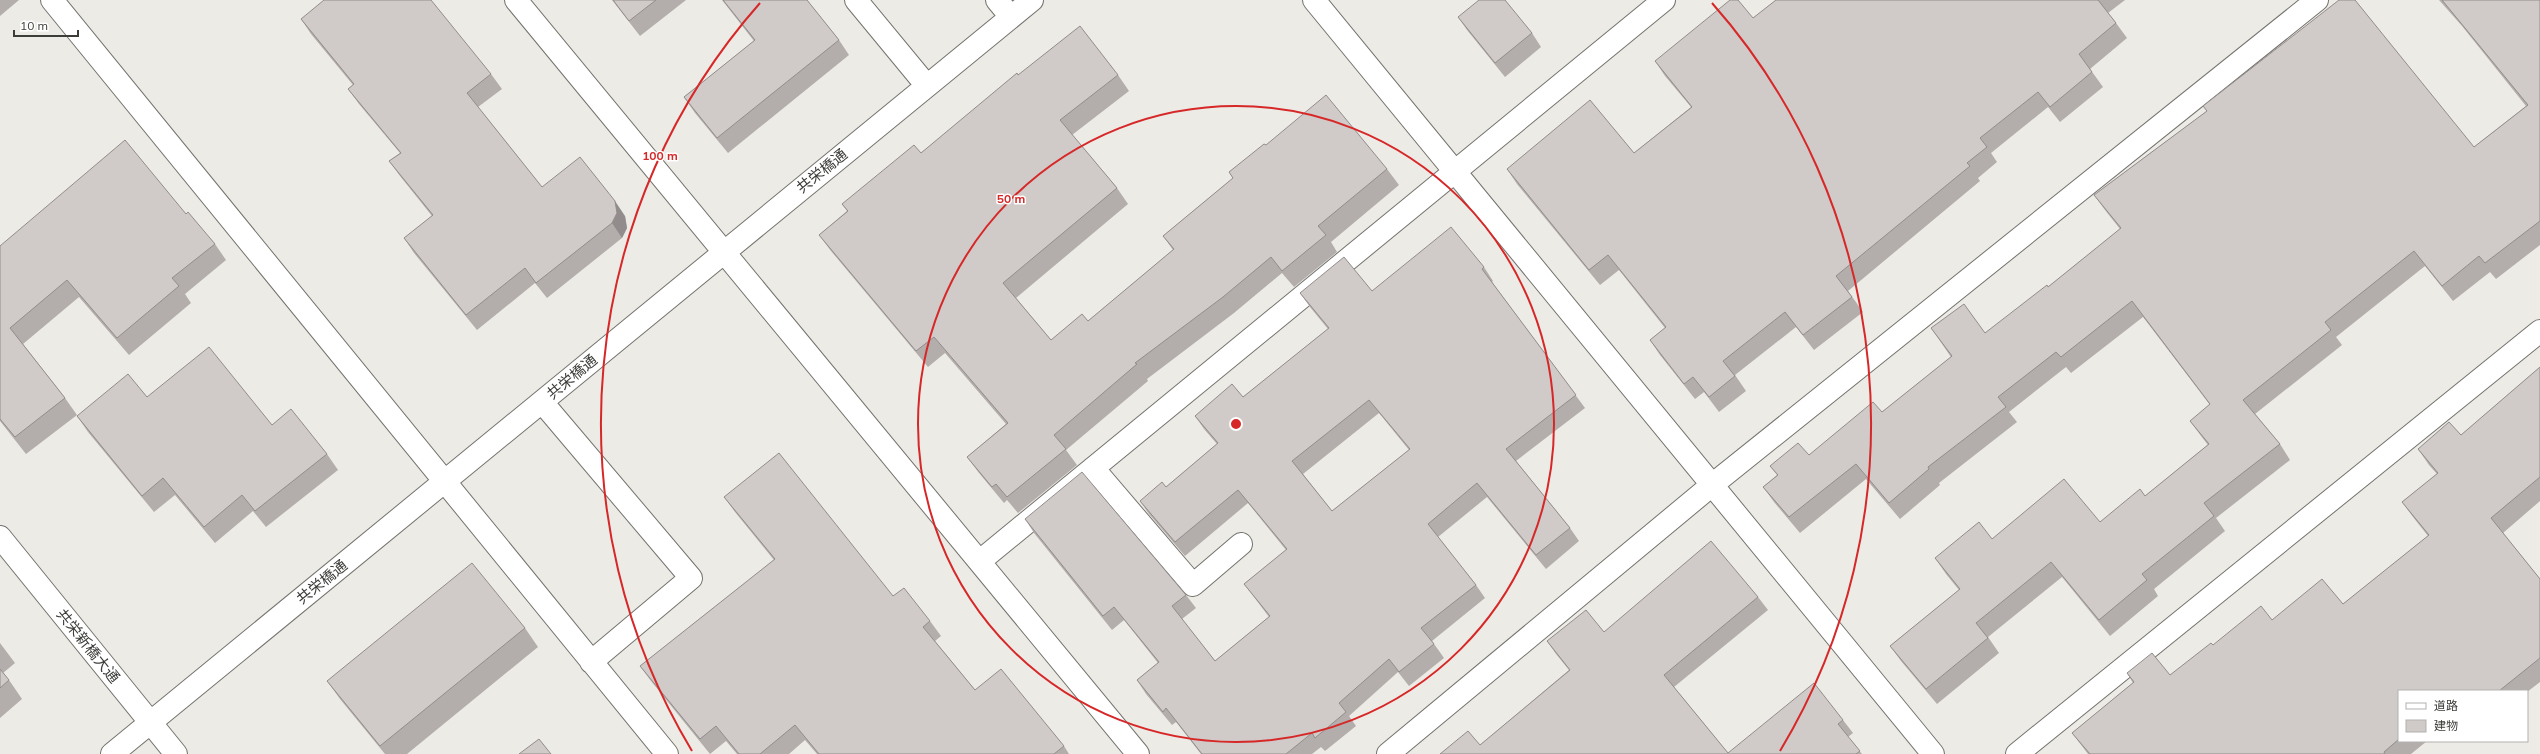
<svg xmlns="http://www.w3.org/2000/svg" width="2540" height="754" font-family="Mulish,'Noto Sans JP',sans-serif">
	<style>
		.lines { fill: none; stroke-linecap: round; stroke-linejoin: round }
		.minor-casing { stroke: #75736e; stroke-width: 24 }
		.minor { stroke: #fff; stroke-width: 22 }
		.wall { fill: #b3aeac; fill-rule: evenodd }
		.shaded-wall { fill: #928d8c }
		.building { fill: #d0cac8; stroke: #928d8c; fill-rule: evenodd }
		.ring { fill: none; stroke: #d62828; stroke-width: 2 }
		.labels { text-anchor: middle; stroke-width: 3; stroke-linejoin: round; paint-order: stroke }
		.street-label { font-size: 15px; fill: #3c3c39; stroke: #fff }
		.centre { fill: #d62828; stroke: #fff; stroke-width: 2 }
		.ring-label { font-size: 12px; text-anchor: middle; font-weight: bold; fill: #d62828; stroke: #fff; stroke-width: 3; stroke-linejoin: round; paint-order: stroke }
	</style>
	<rect width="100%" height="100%" fill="#edebe6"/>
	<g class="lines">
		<defs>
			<path id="minor" d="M52,0l615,754
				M516,0l622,754
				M856,0l71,86
				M997,0l14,17
				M1314,0l619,754
				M542,402l149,176 -100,84
				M1093,468l100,117 48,-41
				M0,537l176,217
				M980,561l684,-561
				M112,754l920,-754
				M1388,754l324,-269 605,-485
				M2017,754l523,-423"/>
		</defs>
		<use href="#minor" class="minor-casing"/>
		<use href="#minor" class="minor"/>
	</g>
	<path class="wall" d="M0,0h19l-19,16z
		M612,0h74l-46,36z
		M722,0h85l32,40 10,15 -121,98 -33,-40 -11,-16 70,-56z
		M1776,0h349l-17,13 8,10 11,15 -37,31 13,18 -43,35 -12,-15 -57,46 6,9 -19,16 2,3 -132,110 15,21 -49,38 -18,-23 -61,48 11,16 -27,21 -15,-20 -9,7 -35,-44 -10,-15 15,-12 -46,-58 -19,15 -83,-101 -10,-15 127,-16 57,-46 -26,-31 -10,-15 98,-43z
		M2439,0h101v245l-44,34 -6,-7 -37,29 -28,-35 -89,71 6,8 -87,69 25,30 10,16 -74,58 9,13 -71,58 4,7 -48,40 -48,-59 -74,60 11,16 -62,51 -36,-43 -11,-15 69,-56 -13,-16 -11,-16 57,-19 108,-17 45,-26 63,-51 -7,-9 -11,-15 20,-16 -67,-88 -72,56 -5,-6 -57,45 8,10 -78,61 1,2 -40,34 -34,-40 -66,54 -26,-31 -11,-15 14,-12 -7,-9 39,-11 73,-43 69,-55 -20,-29 54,5 63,-46 72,-58 -15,-19 -11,-15 113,-84 -4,-5 271,41 52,-41 -64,-80z
		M1458,17l74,16 9,14 -36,30 -38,-47z
		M301,19l190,55 11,15 -24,18 64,80 83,29 2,12 -5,10 -75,60 -12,-15 -58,47 -63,-77 -10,-15 28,-22 -32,-40 -11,-15 11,-8 -41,-49 -11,-15 5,-4 -42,-51z
		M1018,75h100l11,16 -57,44 45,53 11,16 -112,94 35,42 37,-19 85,-71 -10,-14 70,-58 -4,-6 37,-27 121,24 12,16 -68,57 6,10 -43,35 -12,-14 -48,40 -87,66 1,2 -82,69 11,15 -59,48 -11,-13 -3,3 -25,-30 -12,-16 39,-33 -61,-71 -17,14 -97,-116 -12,-16 28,-24 -5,-7 79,-51z
		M186,214l29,30 11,16 -41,34 6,9 -62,52 -50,-58 -56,47 42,54 12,17 -51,39 -26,-33v-175z
		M1484,267l9,14 -1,1 93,126 -69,53 54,67 9,13 -33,28 -59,-72 -49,40 38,48 9,13 -53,43 12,17 -35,28 -11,-14 -49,44 7,10 -31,25 -4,-4 -9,7h-111l-25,-32 -4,3 -26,-31 -9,-14 21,-17 -34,-43 -12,10 -78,-97 -9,-14 161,76 10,13 -14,11 33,42 54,-44 -15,-20 -10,-13 42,-34 -38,-47 -63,53 -36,-42 -9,-13 26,-14 51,-43 -13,-15 -9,-13 48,-19 85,-68 -18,-22 -10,-14 72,-2zM1379,413l30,37 -77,61 -29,-37z
		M2540,367v134l-37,32 37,46v103l-13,10v-1h-128v50h28l-16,13h-323l-16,-21 61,-50 -6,-10 43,2 43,-30 59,-25 71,-16 85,-68 -15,-19 -11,-15 35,-28 -8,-9 -11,-16 43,-14z
		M147,397l125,28 55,29 11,16 -72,57 -13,-16 -38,32 -40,-48 -21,17 -66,-80 -11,-16z
		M724,497l169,99 37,25 11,15 -6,5 40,49 89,56 5,8h-252l-12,-14 -16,14h-52l-11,-13 -16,13 -59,-73 -11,-15 134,-106 -39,-48z
		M1758,597l10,13 -94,77 54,66 115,-33 10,13 -5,4 14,17h-422l40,-9 89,-75 -13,-16 -9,-13 57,-9z
		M525,628l13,19 -131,107h-22l-45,-55 -13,-18z
		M0,643l15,20 -12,10 6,7 13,19 -22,19z"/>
	<path class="shaded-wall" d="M615,201l10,15 2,12 -5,10 -10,-15z"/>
	<path class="building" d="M324,0h107l60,74 -24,19 75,94 38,-30 35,44 2,12 -5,10 -76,60 -11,-15 -59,47 -62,-77 29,-23 -44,-54 12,-8 -53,-64 6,-5 -53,-65z
		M613,0h43l-27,21z
		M723,0h84l32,40 -122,98 -33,-41 71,-57z
		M1479,0h26l27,33 -37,30 -37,-46z
		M1730,0h8l15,18 23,-18h322l18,23 -37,31 13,18 -42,35 -12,-15 -58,46 7,9 -20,16 3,3 -134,110 16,21 -49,38 -18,-23 -62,49 12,15 -26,21 -16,-20 -9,7 -34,-44 16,-13 -58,-72 -19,15 -82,-101 83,-69 44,53 58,-46 -37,-46z
		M2339,0h16l119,147 54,-42 -86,-105h98v221l-55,42 -6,-7 -37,30 -28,-35 -89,71 6,8 -88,70 37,44 -76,59 10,13 -72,58 5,6 -48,40 -48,-58 -75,61 12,15 -62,51 -36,-43 70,-57 -25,-31 44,-36 13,17 72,-60 36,43 40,-33 5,7 64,-52 -19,-23 20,-17 -78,-103 -71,56 -5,-5 -58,45 8,10 -78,60 1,2 -40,34 -33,-39 -67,53 -26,-30 15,-12 -8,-9 28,-23 11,12 64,-53 9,10 70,-56 -21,-28 33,-24 21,29 62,-48 1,2 73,-59 -27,-33 113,-84 -4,-5z
		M1080,26l38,49 -58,45 57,68 -114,95 48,57 31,-26 6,7 86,-72 -11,-13 70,-58 -4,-6 35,-28 2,1 60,-50 61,74 -69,57 8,9 -44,36 -11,-14 -48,40 -88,66 2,1 -83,71 12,14 -59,48 -11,-13 -4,3 -25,-30 41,-34 -74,-86 -18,14 -97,-116 29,-24 -6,-7 72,-59 7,8 96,-80 1,2z
		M125,140l61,74 2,-2 27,32 -43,34 7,8 -62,52 -50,-58 -57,48 55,70 -50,39 -15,-18v-173z
		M1451,227l33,40 -2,2 94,126 -70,54 64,79 -34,27 -59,-72 -49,41 48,61 -55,43 13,16 -35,28 -10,-13 -50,44 7,9 -31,26 -3,-5 -26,21h-84l-36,-46 -3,4 -26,-32 22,-18 -45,-55 -11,9 -78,-97 57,-47 104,123 -14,11 43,55 55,-45 -26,-32 43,-35 -49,-59 -63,52 -35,-41 22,-19 4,5 52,-44 -23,-27 37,-32 11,13 86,-69 -29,-35 44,-36 28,34zM1369,400l41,49 -78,62 -40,-50z
		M209,347l63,78 19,-16 36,45 -72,57 -13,-16 -38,32 -41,-49 -21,18 -65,-80 51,-42 19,23z
		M2540,367v110l-49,41 49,61v79l-41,33h-100v48l-15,13 1,2h-295l-18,-21 62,-51 -7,-9 25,-20 18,22 41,-32 2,2 48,-39 11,14 50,-41 21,25 86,-69 -27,-33 36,-29 -20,-24 31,-27 12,13z
		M779,453l114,143 11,-8 26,33 -7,6 52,63 26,-21 63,77 -10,8h-235l-24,-29 -35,29h-21l-23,-28 -16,13 -60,-73 135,-107 -51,-62z
		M1711,541l47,56 -94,78 64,78 86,-70 29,37 -5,4 22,27 -4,3h-416l28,-23 12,14 90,-75 -23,-29 39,-31 18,22z
		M472,563l53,65 -145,118 -53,-65z
		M0,669l9,11 -9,8z
		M539,739l12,15h-32z"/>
	<g class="ring">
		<circle cx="1236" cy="424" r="318"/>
		<path d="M692 751A635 635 0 0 1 760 3M1712 3A635 635 0 0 1 1780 751"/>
	</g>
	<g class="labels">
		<g class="street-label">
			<text transform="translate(822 171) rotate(-39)" y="5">共栄橋通</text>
			<text transform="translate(572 377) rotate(-40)" y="5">共栄橋通</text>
			<text transform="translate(322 582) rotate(-39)" y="5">共栄橋通</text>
			<text transform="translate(88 646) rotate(51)" y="5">共栄新橋大通</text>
		</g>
	</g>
	<circle cx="1236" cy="424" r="6" class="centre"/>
	<g class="ring-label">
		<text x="660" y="160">100 m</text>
		<text x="1011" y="203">50 m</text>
	</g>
	<rect x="2398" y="690" width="130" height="52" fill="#ffffff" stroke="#b1b1b0"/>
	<rect x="2406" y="703" width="20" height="6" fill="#ffffff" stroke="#b1b1b0"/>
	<text x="2434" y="710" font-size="12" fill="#3c3c39">道路</text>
	<rect x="2406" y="720" width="20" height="12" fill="#d0cac8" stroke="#b1b1b0"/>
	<text x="2434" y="730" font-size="12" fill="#3c3c39">建物</text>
	<path d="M14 30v6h64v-6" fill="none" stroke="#3c3c39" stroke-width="2"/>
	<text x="20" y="30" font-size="12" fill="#3c3c39" stroke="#ffffff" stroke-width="3" paint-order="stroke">10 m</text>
</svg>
